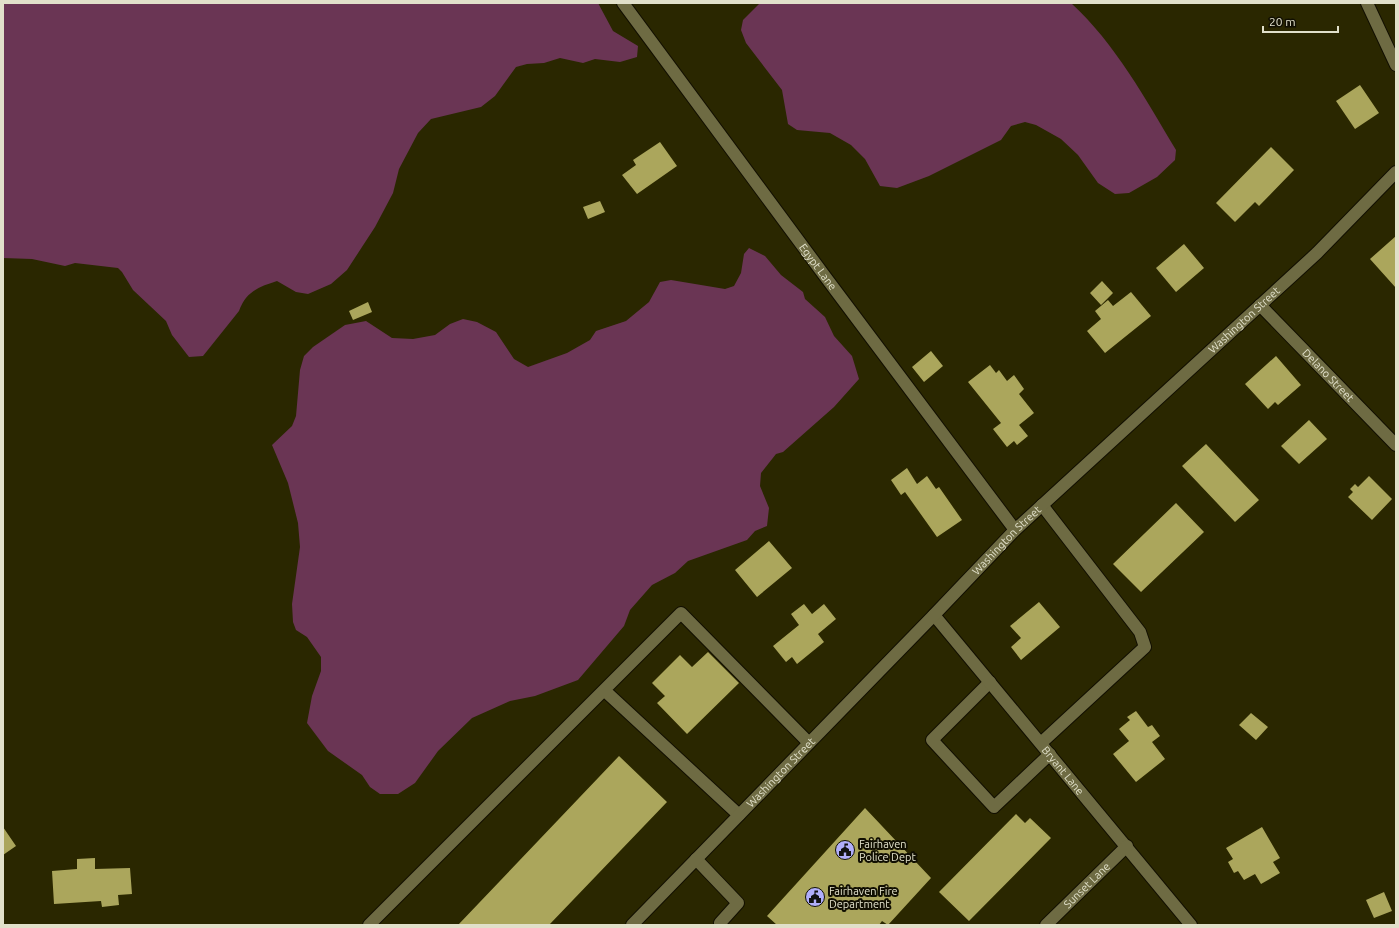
<svg xmlns="http://www.w3.org/2000/svg" width="1399" height="928" font-family="Ubuntu,sans-serif">
	<style>
		.green { fill: #6a3554 }
		.building { fill: #aba65c }
		.lines { fill: none; stroke-linecap: round; stroke-linejoin: round }
		.lane-casing { stroke: #120f00; stroke-width: 14 }
		.street-casing { stroke: #120f00; stroke-width: 14 }
		.secondary-casing { stroke: #120f00; stroke-width: 14 }
		.lane { stroke: #6e6b43; stroke-width: 12 }
		.street { stroke: #6e6b43; stroke-width: 12 }
		.secondary { stroke: #6e6b43; stroke-width: 12 }
		.labels { text-anchor: middle; stroke-width: 4; stroke-linejoin: round; paint-order: stroke }
		.street-label { font-size: 11px; fill: #e1e0ca; stroke: #110f02 }
		.poi-label { font-size: 11px; fill: #e1e0ca; stroke: #110f02; text-anchor: start }
	</style>
	<rect width="100%" height="100%" fill="#2a2700"/>
	<path class="green" d="M3,3h595l15,28 25,15 -1,11 -17,5 -25,-3 -12,4 -23,-5 -16,5 -17,1 -11,3 -21,29 -14,11 -50,12 -13,14 -19,36 -6,24 -18,34 -28,43 -16,14 -23,10 -12,-2 -19,-11c-18,6 -31,10 -38,30l-36,45 -14,1 -17,-22 -6,-14 -33,-31 -11,-18 -4,-4 -43,-5 -10,3 -33,-7 -29,-1z
		M760,3h311c44,40 75,97 105,147l-1,10 -18,17 -28,16 -14,1 -17,-11 -20,-28 -17,-16 -25,-14 -11,-3 -14,4 -10,14 -72,36 -32,12 -17,-2 -15,-27 -14,-14 -21,-12 -33,-3 -9,-6 -6,-34 -36,-47 -5,-13 2,-10z
		M749,248l16,8 16,19 22,17 2,7 20,18 9,19 18,20 7,23 -25,28 -51,45 -7,2 -15,19 -1,13 9,22 -2,18 -12,5 -8,9 -59,21 -13,12 -23,12 -22,25 -6,16 -46,54 -43,16 -25,5 -38,17 -34,33 -23,32 -17,11h-18l-10,-7 -8,-12 -34,-24 -21,-28 5,-27 9,-25v-14l-14,-20 -11,-7 -3,-8 -1,-18 8,-57 -2,-24 -10,-40 -16,-38 20,-19 4,-10 4,-46 4,-14 9,-9 32,-22 21,-4 26,17 21,1 22,-4 15,-11 13,-5 14,3 19,10 18,27 14,8 39,-14 23,-13 6,-9 30,-10 23,-19 11,-20 11,-2 54,9 9,-3 7,-13 3,-19z"/>
	<path class="building" d="M1360,85l19,28 -24,16 -19,-28z
		M660,142l17,24 -40,28 -15,-19 14,-10 -3,-5z
		M1271,147l23,23 -35,36 -4,-4 -20,20 -19,-19z
		M600,201l5,11 -17,7 -5,-12z
		M1396,236v52l-26,-29z
		M1184,244l20,24 -28,24 -20,-24z
		M1102,281l11,12 -12,12 -11,-12z
		M1131,292l20,24 -46,37 -18,-22 14,-12 -6,-8 13,-11 5,6z
		M368,302l4,10 -19,8 -4,-9z
		M931,351l12,15 -19,16 -12,-15z
		M1276,356l25,29 -23,20 -3,-3 -7,7 -23,-25z
		M990,365l6,8 3,-3 8,11 7,-6 10,14 -5,5 15,19 -15,12 9,11 -11,9 -3,-4 -7,6 -14,-18 8,-6 -33,-41z
		M1309,420l18,19 -28,25 -18,-18z
		M1206,444l53,56 -24,22 -53,-56z
		M907,468l10,16 10,-8 9,13 3,-2 23,33 -25,17 -32,-45 -4,3 -10,-15z
		M1369,476l23,23 -20,21 -24,-23 5,-5 -3,-3 5,-5 3,3z
		M1176,503l28,29 -63,60 -28,-28z
		M769,541l23,27 -35,29 -22,-27z
		M1039,602l21,25 -39,33 -10,-13 10,-9 -11,-12z
		M804,604l8,10 12,-10 12,15 -18,15 6,8 -27,22 -5,-7 -6,5 -13,-16 26,-21 -8,-11z
		M708,652l31,31 -52,51 -30,-31 8,-7 -13,-13 28,-28 12,12z
		M1136,711l12,16 4,-2 8,11 -8,6 13,17 -29,23 -23,-28 16,-13 -10,-12 11,-9 -3,-3z
		M1251,713l17,14 -12,13 -17,-15z
		M619,756l48,46 -118,123h-91z
		M865,808l66,70 -43,47 -6,-4 -3,4h-102l-10,-9z
		M1016,814l9,9 5,-5 21,20 -82,83 -30,-29z
		M3,827l13,19 -13,9z
		M1262,827l18,31 -7,4 7,11 -19,11 -6,-10 -11,6 -6,-9 -4,2 -6,-11 5,-3 -7,-11z
		M95,858v11l35,-1 2,26 -14,1 1,10 -17,2 -1,-6 -47,3 -2,-33 25,-2v-10z
		M1384,892l8,19 -18,7 -8,-18z"/>
	<g class="lines">
		<defs>
			<path id="lane" d="M990,682l-58,58 62,67 56,-53
				M604,690l135,125
				M1041,743l104,-96 -5,-15 -98,-127
				M696,859l42,44 -18,20 1,2
				M369,925l312,-312 128,130"/>
			<g id="street">
				<path id="s1" d="M623,3l201,272 191,255"/>
				<path d="M1367,3l29,62"/>
				<path id="s2" d="M1260,305l136,140"/>
				<path id="s3" d="M934,615l257,310"/>
				<path id="s4" d="M1046,925l81,-79"/>
			</g>
			<g id="secondary">
				<path id="s5" d="M632,925l302,-310 81,-85 302,-277 79,-81"/>
			</g>
		</defs>
		<use href="#lane" class="lane-casing"/>
		<use href="#street" class="street-casing"/>
		<use href="#secondary" class="secondary-casing"/>
		<use href="#lane" class="lane"/>
		<use href="#street" class="street"/>
		<use href="#secondary" class="secondary"/>
	</g>
	<defs>
		<symbol id="civic-disc" viewBox="-11 -11 22 22"><circle r="9.5" fill="#b0aefa" stroke="#110f02"/><path d="M-.6-6.5H3V-4.5H.6V-3L4-1V1h2V6H-6V1h2V-1L-.6-3ZM-1.2 2.5V6h2.4V2.5Z" fill="#111"/></symbol>
	</defs>
	<g fill-rule="evenodd">
		<use href="#civic-disc" x="834" y="839" width="22" height="22"/>
		<use href="#civic-disc" x="804" y="886" width="22" height="22"/>
	</g>
	<g class="labels">
		<g class="street-label">
			<text dy="4" stroke="none"><textPath href="#s1" startOffset="328">Egypt Lane</textPath></text>
			<text dy="4" stroke="none"><textPath href="#s5" startOffset="861">Washington Street</textPath></text>
			<text dy="4" stroke="none"><textPath href="#s2" startOffset="98">Delano Street</textPath></text>
			<text dy="4" stroke="none"><textPath href="#s5" startOffset="537">Washington Street</textPath></text>
			<text dy="4" stroke="none"><textPath href="#s3" startOffset="202">Bryant Lane</textPath></text>
			<text dy="4" stroke="none"><textPath href="#s5" startOffset="213">Washington Street</textPath></text>
			<text dy="4" stroke="none"><textPath href="#s4" startOffset="57">Sunset Lane</textPath></text>
		</g>
		<g class="poi-label">
			<text x="859" y="848">Fairhaven<tspan x="859" dy="13">Police Dept</tspan></text>
			<text x="829" y="895">Fairhaven Fire<tspan x="829" dy="13">Department</tspan></text>
		</g>
	</g>
	<rect width="1399" height="928" fill="none" stroke="#e1e0ca" stroke-width="8"/>
	<path d="M1263 26v6h75v-6" fill="none" stroke="#e1e0ca" stroke-width="2"/>
	<text x="1269" y="26" font-size="12" fill="#e1e0ca" stroke="#110f02" stroke-width="3" paint-order="stroke">20 m</text>
</svg>
